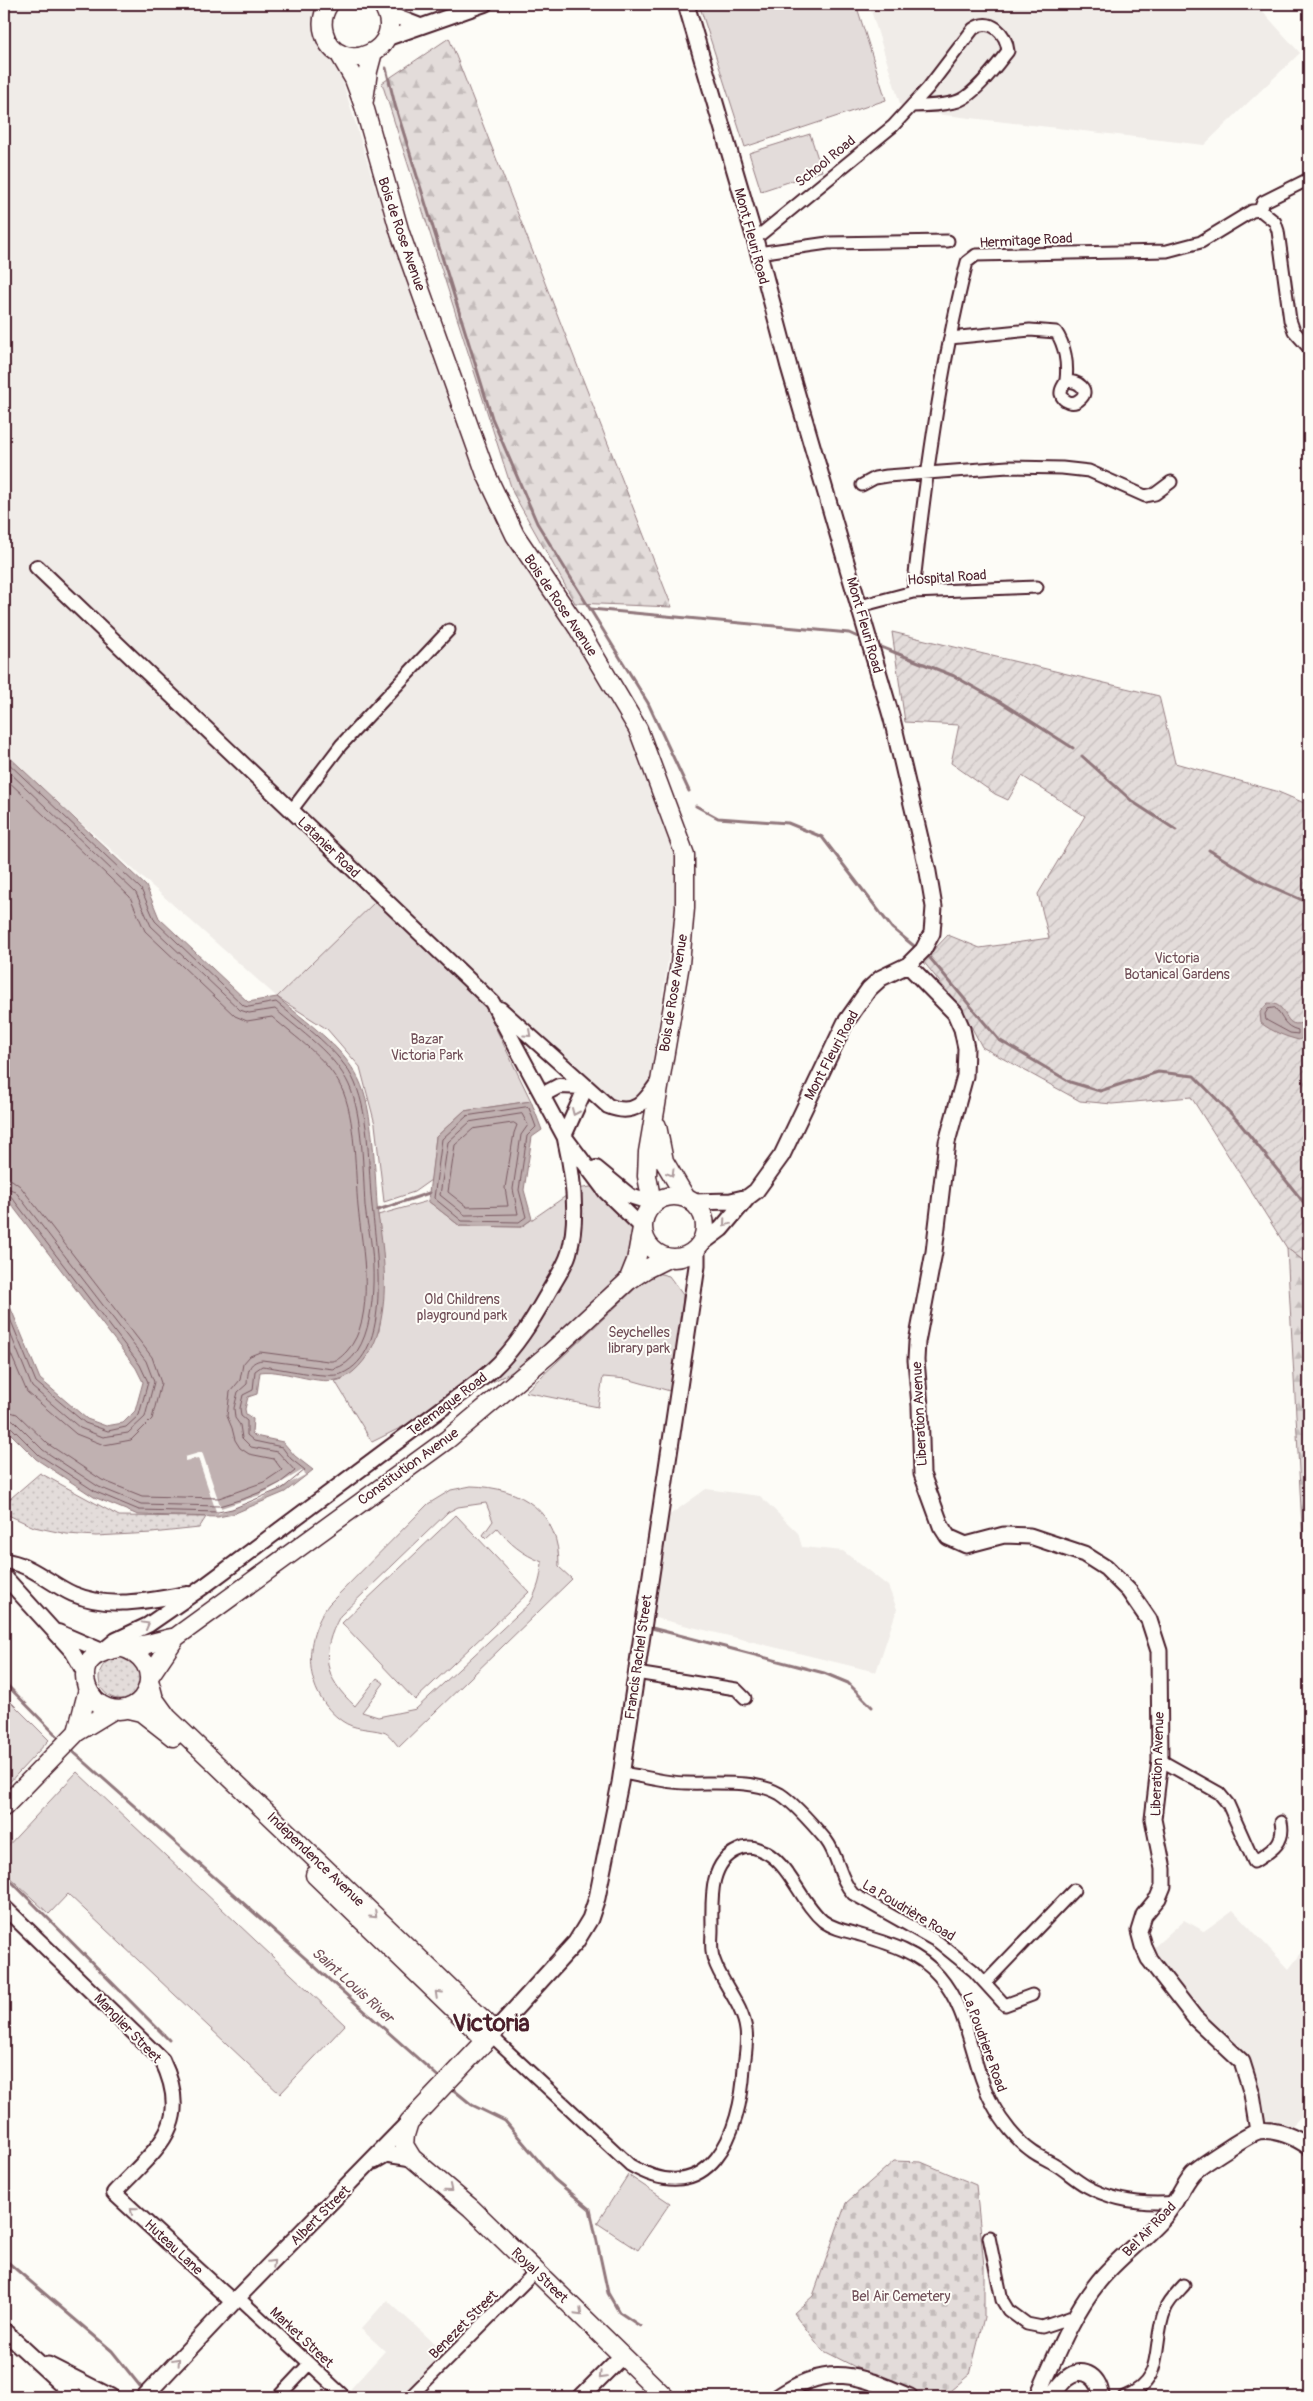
<svg xmlns="http://www.w3.org/2000/svg" width="1313" height="2401" font-family="Pangolin,sans-serif">
	<style>
		.built { fill: #f0ece8 }
		.grass { fill: url(#grass-dots); stroke: #967e82 }
		.forest { fill: url(#forest-firs); stroke: #967e82 }
		.cemetery { fill: url(#cemetery-stones); stroke: #967e82 }
		.park { fill: #e3dcda; stroke: #967e82; fill-rule: evenodd }
		.garden { fill: url(#garden-furrows); stroke: #967e82 }
		.water { fill: #c0b1b1; stroke: #91777b }
		.pier { fill: #fdfcf7 }
		.lines { fill: none; stroke-linecap: round; stroke-linejoin: round }
		.shore { stroke: #795961; stroke-width: 1 }
		.stream { stroke: #91777b; stroke-width: 3 }
		.minor-casing { stroke: #4a1f2b; stroke-width: 15 }
		.tertiary-casing { stroke: #4a1f2b; stroke-width: 18 }
		.secondary-casing { stroke: #4a1f2b; stroke-width: 19 }
		.primary-casing { stroke: #4a1f2b; stroke-width: 21 }
		.minor { stroke: #fdfcf7; stroke-width: 11 }
		.tertiary { stroke: #fdfcf7; stroke-width: 14 }
		.secondary { stroke: #fdfcf7; stroke-width: 15 }
		.primary { stroke: #fdfcf7; stroke-width: 18 }
		.oneway { stroke: #ac999b }
		.labels { text-anchor: middle; stroke-width: 4; stroke-linejoin: round; paint-order: stroke }
		.street-label { font-size: 14px; fill: #4a1f2b; stroke: #fdfcf7 }
		.park-label { font-size: 14px; fill: #704e57; stroke: #fdfcf7 }
		.water-label { font-size: 15px; font-style: italic; fill: #73525a; stroke: #fdfcf7 }
		.town-label { font-size: 24px; font-weight: bold; fill: #4a1f2b; stroke: #fdfcf7 }
	</style>
	<defs>
		<pattern id="grass-dots" width="8" height="8" patternUnits="userSpaceOnUse" patternTransform="scale(1.25)"><rect width="8" height="8" fill="#e3dcda"/><path d="M2 2h.1M6 6h.1" fill="none" stroke="#c4bcbb" stroke-width="1.8" stroke-linecap="round"/></pattern>
		<pattern id="forest-firs" width="22" height="20" patternUnits="userSpaceOnUse" patternTransform="scale(1.25)"><rect width="22" height="20" fill="#e3dcda"/><path d="M5 1l3.5 6h-7zM16 11l3.5 6h-7z" fill="#c4bcbb"/></pattern>
		<pattern id="cemetery-stones" width="16" height="16" patternUnits="userSpaceOnUse" patternTransform="scale(1.25)"><rect width="16" height="16" fill="#e3dcda"/><path d="M2 7V4a2 2 0 0 1 4 0v3zM10 15v-3a2 2 0 0 1 4 0v3z" fill="#c4bcbb"/></pattern>
		<pattern id="garden-furrows" width="10" height="10" patternUnits="userSpaceOnUse" patternTransform="scale(1.25)"><rect width="10" height="10" fill="#e3dcda"/><path d="M-1 1l2-2M0 10L10 0M9 11l2-2" fill="none" stroke="#c4bcbb"/></pattern>
	</defs>
	<rect width="100%" height="100%" fill="#fdfcf7"/>
	<filter id="ink" filterUnits="userSpaceOnUse"><feTurbulence type="fractalNoise" baseFrequency=".02" numOctaves="2"/><feDisplacementMap in="SourceGraphic" scale="10" xChannelSelector="R" yChannelSelector="G"/><feConvolveMatrix kernelMatrix="1 2 1 2 8 2 1 2 1" color-interpolation-filters="sRGB"/></filter>
	<g filter="url(#ink)">
		<path class="built" d="M4,4h325l-1,30 57,185 57,146 39,115 150,253 46,117 -1,57 -26,173 -20,23 -16,3 -112,-105 -18,3 -169,-42 -38,35 -214,-190 -59,-55z
			M869,4h266l7,7 27,-7h87l44,49 -96,92 -302,-35z
			M706,1489l54,7 38,37 4,14 41,4 45,35 9,23 -21,63 -225,-55 13,-98z
			M1233,1910l56,59 20,-26v165l-20,21 -27,-4 -12,-50 -33,-44 -66,-81 33,-30 20,11z
			M387,2300l58,53 -41,44h-56l-3,-2 40,-44 -24,-22z"/>
		<path class="grass" d="M40,1473l79,43 87,1 -7,11 -47,5 -56,3 -29,-2 -33,-7 -30,-14v-9z
			M99 1678a21 21 0 1 1 42 0a21 21 0 1 1-42 0Z"/>
		<path class="forest" d="M449,38l223,569 -97,-4 -62,-110 -131,-410z
			M1287,1248l22,17v391z"/>
		<path class="cemetery" d="M894,2161l27,1 55,23 8,81v51l-14,57 -27,23h-29l-92,-47 -28,-37 19,-17 33,-93z"/>
		<path class="park" d="M699,4h157l30,96 -141,47z
			M810,134l12,37 -61,20 -12,-38z
			M376,901l108,103 47,97 -67,10 -28,26 -5,43 -17,12 -30,10 -9,-78 -15,-57 -33,-38 -50,-32z
			M598,1186l45,42 -15,53 -78,72 -178,89 -37,-61 8,-2 36,-48 5,-51 -6,-65 50,-14 32,25 61,1 55,-38z
			M653,1272l16,4 14,19 -6,98 -50,-14 -24,-2 -5,30 -73,-15z
			M471,1486c51,1 89,26 88,81l13,12 -173,168c-4,-4 -10,-14 -16,-15 -15,-4 -28,-2 -41,-11 -39,-28 -40,-81 -13,-117l99,-100 23,-14zM486,1503l7,18 -10,14 3,3 11,-10c13,16 25,26 45,34 -1,15 -4,27 -12,41l-114,106 -38,8 -16,-5 22,-29 -7,-5 -22,28c-32,-29 -35,-53 -15,-90l108,-104 10,-5z
			M456,1515l73,77 -114,108 -73,-77z
			M4,1695l45,45 -45,48z
			M77,1772l268,253 -65,69 -212,-200 -19,20 -45,-42v-22z
			M628,2175l42,28 -32,47 -41,-27z"/>
		<path class="garden" d="M892,632l267,64 16,67 101,28 33,14v460l-22,-17 -96,-151 -79,7 -32,-3 -98,-54 -19,-36 -40,-50 25,-26 32,13 69,-10 -11,-44 47,-78 -63,-40 -14,24 -13,-6 -44,-31 8,-38 -54,-3z"/>
		<path class="water" d="M4,752l142,134 13,32 89,84 29,-5c29,25 65,48 82,83 14,28 16,92 18,124 0,10 3,20 4,30 4,31 6,67 -3,98 -4,16 -15,33 -29,43 -23,16 -63,-7 -89,-3l-3,22 -9,3 -3,12 1,5 7,5 -1,14 3,3 28,6 12,14 18,14 -28,22 -52,22 -15,3 -80,-2 -44,-18 -58,-38 -32,-32v-135l36,87 47,40 19,7 17,-3 12,-12 8,-29 -7,-14 -132,-173z
			M1268,1003c22,0 14,26 34,20 4,6 3,14 -3,17 -13,-3 -28,-9 -38,-17l-1,-11z
			M531,1101l11,29 -10,7 -8,53 8,29 -11,8 -61,-1 -32,-25 8,-64 28,-26z"/>
		<path class="pier" d="M202,1452l19,56 39,-13 43,-25 2,5 -44,24 -44,15 -19,-56 -13,3v-4z"/>
		<g class="lines">
			<path class="shore" d="M4,759l137,130 14,32 89,85 5,1 27,-5c26,22 66,50 79,81 15,35 13,85 17,123 4,43 22,147 -31,168 -14,5 -62,-6 -79,-8l-7,5 -2,19 -10,5 -3,13 1,8 6,5v14l7,6 28,6 9,12 14,11 -22,18 -51,21 -14,3 -79,-2 -43,-18 -57,-37 -30,-30 -5,-1
				M4,767l132,126 15,33 89,84 9,3 26,-4c25,22 60,45 74,76 14,31 14,87 16,121 1,15 6,30 7,45 3,33 3,108 -39,118l-71,-9c-14,2 -14,12 -15,24l-9,8 -4,16 1,10 5,7 2,13 9,9 27,5 17,19 -15,12 -12,6 -22,9 -27,8 -78,-2 -42,-17 -56,-37 -30,-30 -9,-3
				M4,777l126,120 15,34 90,85 12,5 25,-4c24,21 55,41 69,70 15,30 14,87 17,120 4,40 19,111 -11,144 -6,6 -10,11 -19,10l-68,-9 -10,4 -7,8 -3,16 -10,12 -3,24 5,12 3,12 5,8 9,6 25,5 8,11 -18,12 -45,16 -77,-2 -40,-16 -54,-36 -31,-30 -13,-4
				M1275,1008c9,10 8,18 23,22v4l-8,-1 -24,-13 -1,-6 3,-5z
				M526,1107l3,1 7,19 -9,9 -8,54 7,27 -7,5 -57,-1 -28,-23 8,-59 25,-23z
				M522,1114l6,11 -7,10 -8,54 5,25 -53,1 -25,-20 8,-53 22,-20z
				M514,1123l3,2 -3,8 -9,55 3,18 -41,1 -19,-15 7,-47 18,-16z
				M4,1179l8,1 8,6 132,171 9,26 -9,36 -21,21 -27,5 -28,-11 -49,-42 -23,-54
				M4,1187l11,4 131,170 8,21 -9,35 -17,16 -25,4 -23,-9 -48,-41 -28,-69
				M4,1193l6,2 130,170 8,17 -9,33 -13,12 -18,4 -23,-8 -49,-41 -32,-78"/>
			<path class="stream" d="M386,68l9,37 97,313 45,105 111,180 41,88
				M591,609l258,24 11,5
				M881,647l73,29 48,27 71,45
				M1082,756l51,46 43,28
				M696,806l22,12 70,5 34,14 70,91 22,18
				M1209,850l52,32 48,21
				M930,958l69,82 71,42 30,9 58,-19 36,4 43,44 72,89
				M378,1210l51,-17
				M648,1627l176,46 24,10 24,24
				M4,1682l57,58
				M69,1748l373,332
				M4,1874l165,166
				M450,2087l22,18 33,16 49,58 36,30 18,84 11,19 21,14
				M4,2259l108,92 28,35"/>
			<defs>
				<path id="minor" d="M1260,210l3,-8 46,-23
					M755,239l138,-113 35,-38 45,-59c17,-13 33,4 35,22 -11,14 -35,47 -53,51 -13,3 -29,4 -42,4
					M758,253l70,-10 120,-2
					M950,338l80,-8 26,2c9,13 12,32 10,48 -1,5 -6,8 -5,14 2,8 12,11 18,6 13,-9 -2,-21 -13,-18
					M862,485l13,-7 12,-2 121,-9 54,1 27,3 56,25 10,-2 16,-12
					M913,592c12,-111 27,-222 54,-330l9,-7 191,-4 34,-9 51,-31 8,-1 15,12 3,9 12,89 4,11 15,17
					M860,606l53,-14 124,-5
					M291,811l50,-66 108,-115
					M636,1673l100,16 9,9
					M1160,1760l59,33 9,11 26,58c15,-10 32,-18 27,-40
					M622,1773c21,3 43,10 64,10 28,1 68,-4 94,11 14,9 35,33 46,46 13,17 13,39 27,54l85,48 36,29 31,34 27,-10
					M985,1983l89,-93
					M497,2041l133,124c80,47 111,-32 114,-98 1,-12 4,-25 2,-37 -3,-25 -24,-46 -32,-70 -4,-9 -2,-22 -2,-31 0,-27 -4,-66 26,-79 6,-3 13,-4 20,-1 31,10 41,52 65,72 9,7 22,10 34,13 30,9 61,17 82,42 32,37 31,87 54,129 9,17 24,36 40,47 7,5 15,8 23,13 10,6 19,15 30,21 27,15 60,19 91,16
					M989,2237l13,63 6,10 19,14 15,3 33,-11
					M238,2297l107,100
					M278,2397l31,-33
					M410,2397l126,-126
					M1124,2397c43,-17 27,-52 41,-87 3,-9 13,-18 19,-25"/>
				<path id="tertiary" d="M385,9l12,8 23,9
					M385,39l100,-35
					M37,567l455,435 72,134 42,56 37,36
					M500,1009l108,97c27,11 37,-4 51,-25
					M542,1095l17,-9 27,1 -22,49
					M596,1168l34,28 22,7
					M4,1561c26,2 46,23 69,33 38,16 76,6 115,0
					M4,1576l68,75 14,24
					M58,1632l44,19
					M105,1649l11,-9 32,-15 55,-38 253,-189c12,-9 25,-18 36,-28 24,-22 40,-49 56,-77 7,-13 17,-26 21,-40 10,-36 4,-79 -4,-114
					M4,1907l158,153c32,66 -6,88 -48,133l119,109"/>
				<path id="secondary" d="M686,4l69,235 34,128 103,352 36,153 6,35 -2,26 -9,17 -15,15 -27,13 -12,11 -24,34 -63,132 -26,36 -8,6 -27,32 -20,15
					M908,965l47,48 7,16 4,19 -1,28 -18,66 -13,110 -17,90 -1,18 4,46 2,68 19,52 7,11 18,8 38,-10 26,1 54,18 22,14 23,23 20,29 10,31 1,109 -7,59 10,50v17l-5,12 -14,17 -5,16 4,15 6,13 46,59 47,44 10,32 6,37
					M692,1202l39,-1 17,-4
					M495,2031l81,-89 14,-23 7,-21 23,-115 77,-517v-17
					M374,2161l12,-7 26,4
					M4,2331l72,66
					M48,2365l63,32
					M144,2397l94,-100 171,-175
					M581,2397l41,-41
					M778,2397c50,-35 81,-22 132,0
					M1040,2397v-6c17,-38 33,-78 59,-110 19,-24 45,-41 65,-64 12,-13 17,-30 29,-44 5,-6 59,-41 66,-42 16,-3 38,7 50,16
					M1052,2397c4,-6 9,-14 15,-19 17,-14 34,1 34,19"/>
				<path id="primary" d="M329,4c-6,9 -8,19 -5,29 13,48 88,17 58,-29
					M339,53l15,26 10,27 36,127 86,241 29,61 63,93 60,101 47,126v53l-5,56 -32,188 -1,24 5,27
					M364,100l4,-29 5,-19
					M657,1126l7,35 22,37
					M643 1227a31 31 0 1 1 62 0a31 31 0 1 1-62 0Z
					M628,1281l8,-20 6,-33
					M120,1647c51,13 27,74 -12,61 -10,-3 -17,-11 -21,-21 -12,-38 32,-39 56,-42 11,-2 22,-6 33,-8
					M149,1677l27,-40 272,-198 102,-86 78,-72 18,-12 22,-11
					M149,1680l5,19 13,18 328,314 -86,91 -4,13 -1,10 8,13 59,50 194,189
					M128,1709l13,3 32,25
					M77,1732l11,-43
					M4,1807l73,-75 36,-22
					M315,1875l171,165"/>
			</defs>
			<use href="#minor" class="minor-casing"/>
			<use href="#tertiary" class="tertiary-casing"/>
			<use href="#secondary" class="secondary-casing"/>
			<use href="#primary" class="primary-casing"/>
			<use href="#minor" class="minor"/>
			<use href="#tertiary" class="tertiary"/>
			<use href="#secondary" class="secondary"/>
			<use href="#primary" class="primary"/>
		</g>
		<defs><path id="oneway-chevron" d="M-2-3.5L2.5 0L-2 3.5" fill="none" stroke-width="1.6" stroke-linecap="round" stroke-linejoin="round" transform="scale(1.25)"/></defs>
		<g class="oneway">
			<use href="#oneway-chevron" transform="translate(528 1034) rotate(42)"/>
			<use href="#oneway-chevron" transform="translate(575 1112) rotate(114)"/>
			<use href="#oneway-chevron" transform="translate(671 1173) rotate(59)"/>
			<use href="#oneway-chevron" transform="translate(726 1223) rotate(130)"/>
			<use href="#oneway-chevron" transform="translate(146 1625) rotate(-29)"/>
			<use href="#oneway-chevron" transform="translate(374 1915) rotate(44)"/>
			<use href="#oneway-chevron" transform="translate(438 1994) rotate(-136)"/>
			<use href="#oneway-chevron" transform="translate(449 2189) rotate(40)"/>
			<use href="#oneway-chevron" transform="translate(133 2210) rotate(-139)"/>
			<use href="#oneway-chevron" transform="translate(272 2263) rotate(-45)"/>
			<use href="#oneway-chevron" transform="translate(579 2313) rotate(45)"/>
			<use href="#oneway-chevron" transform="translate(177 2361) rotate(-48)"/>
			<use href="#oneway-chevron" transform="translate(602 2376) rotate(134)"/>
		</g>
	</g>
	<g class="labels">
		<g class="street-label">
			<text transform="translate(825 161) rotate(-39)" y="5">School Road</text>
			<text transform="translate(402 234) rotate(71)" y="5">Bois de Rose Avenue</text>
			<text transform="translate(752 236) rotate(75)" y="5">Mont Fleuri Road</text>
			<text transform="translate(1026 240) rotate(-3)" y="5">Hermitage Road</text>
			<text transform="translate(947 577) rotate(-4)" y="5">Hospital Road</text>
			<text transform="translate(561 605) rotate(56)" y="5">Bois de Rose Avenue</text>
			<text transform="translate(865 625) rotate(74)" y="5">Mont Fleuri Road</text>
			<text transform="translate(329 847) rotate(44)" y="5">Latanier Road</text>
			<text transform="translate(673 993) rotate(-81)" y="5">Bois de Rose Avenue</text>
			<text transform="translate(831 1055) rotate(-62)" y="5">Mont Fleuri Road</text>
			<text transform="translate(447 1404) rotate(-37)" y="5">Telemaque Road</text>
			<text transform="translate(919 1414) rotate(-93)" y="5">Liberation Avenue</text>
			<text transform="translate(408 1466) rotate(-36)" y="5">Constitution Avenue</text>
			<text transform="translate(638 1657) rotate(-82)" y="5">Francis Rachel Street</text>
			<text transform="translate(1157 1764) rotate(-88)" y="5">Liberation Avenue</text>
			<text transform="translate(316 1859) rotate(44)" y="5">Independence Avenue</text>
			<text transform="translate(909 1910) rotate(31)" y="5">La Poudrière Road</text>
			<text transform="translate(128 2028) rotate(46)" y="5">Manglier Street</text>
			<text transform="translate(985 2042) rotate(70)" y="5">La Poudriere Road</text>
			<text transform="translate(320 2215) rotate(-45)" y="5">Albert Street</text>
			<text transform="translate(1149 2229) rotate(-46)" y="5">Bel Air Road</text>
			<text transform="translate(174 2247) rotate(43)" y="5">Huteau Lane</text>
			<text transform="translate(540 2275) rotate(44)" y="5">Royal Street</text>
			<text transform="translate(463 2324) rotate(-45)" y="5">Benezet Street</text>
			<text transform="translate(302 2337) rotate(43)" y="5">Market Street</text>
		</g>
		<g class="park-label">
			<text x="1177" y="963">Victoria<tspan x="1177" dy="16">Botanical Gardens</tspan></text>
			<text x="427" y="1044">Bazar<tspan x="427" dy="16">Victoria Park</tspan></text>
			<text x="462" y="1304">Old Childrens<tspan x="462" dy="16">playground park</tspan></text>
			<text x="639" y="1337">Seychelles<tspan x="639" dy="16">library park</tspan></text>
			<text x="901" y="2301">Bel Air Cemetery</text>
		</g>
		<g class="water-label">
			<text transform="translate(353 1985) rotate(42)" y="5">Saint Louis River</text>
		</g>
		<g class="town-label">
			<text x="491" y="2031">Victoria</text>
		</g>
	</g>
	<rect width="1313" height="2401" fill="none" stroke="#fdfcf7" stroke-width="20"/>
	<rect x="10" y="10" width="1293" height="2381" fill="none" stroke="#4a1f2b" stroke-width="2" filter="url(#ink)"/>
</svg>
